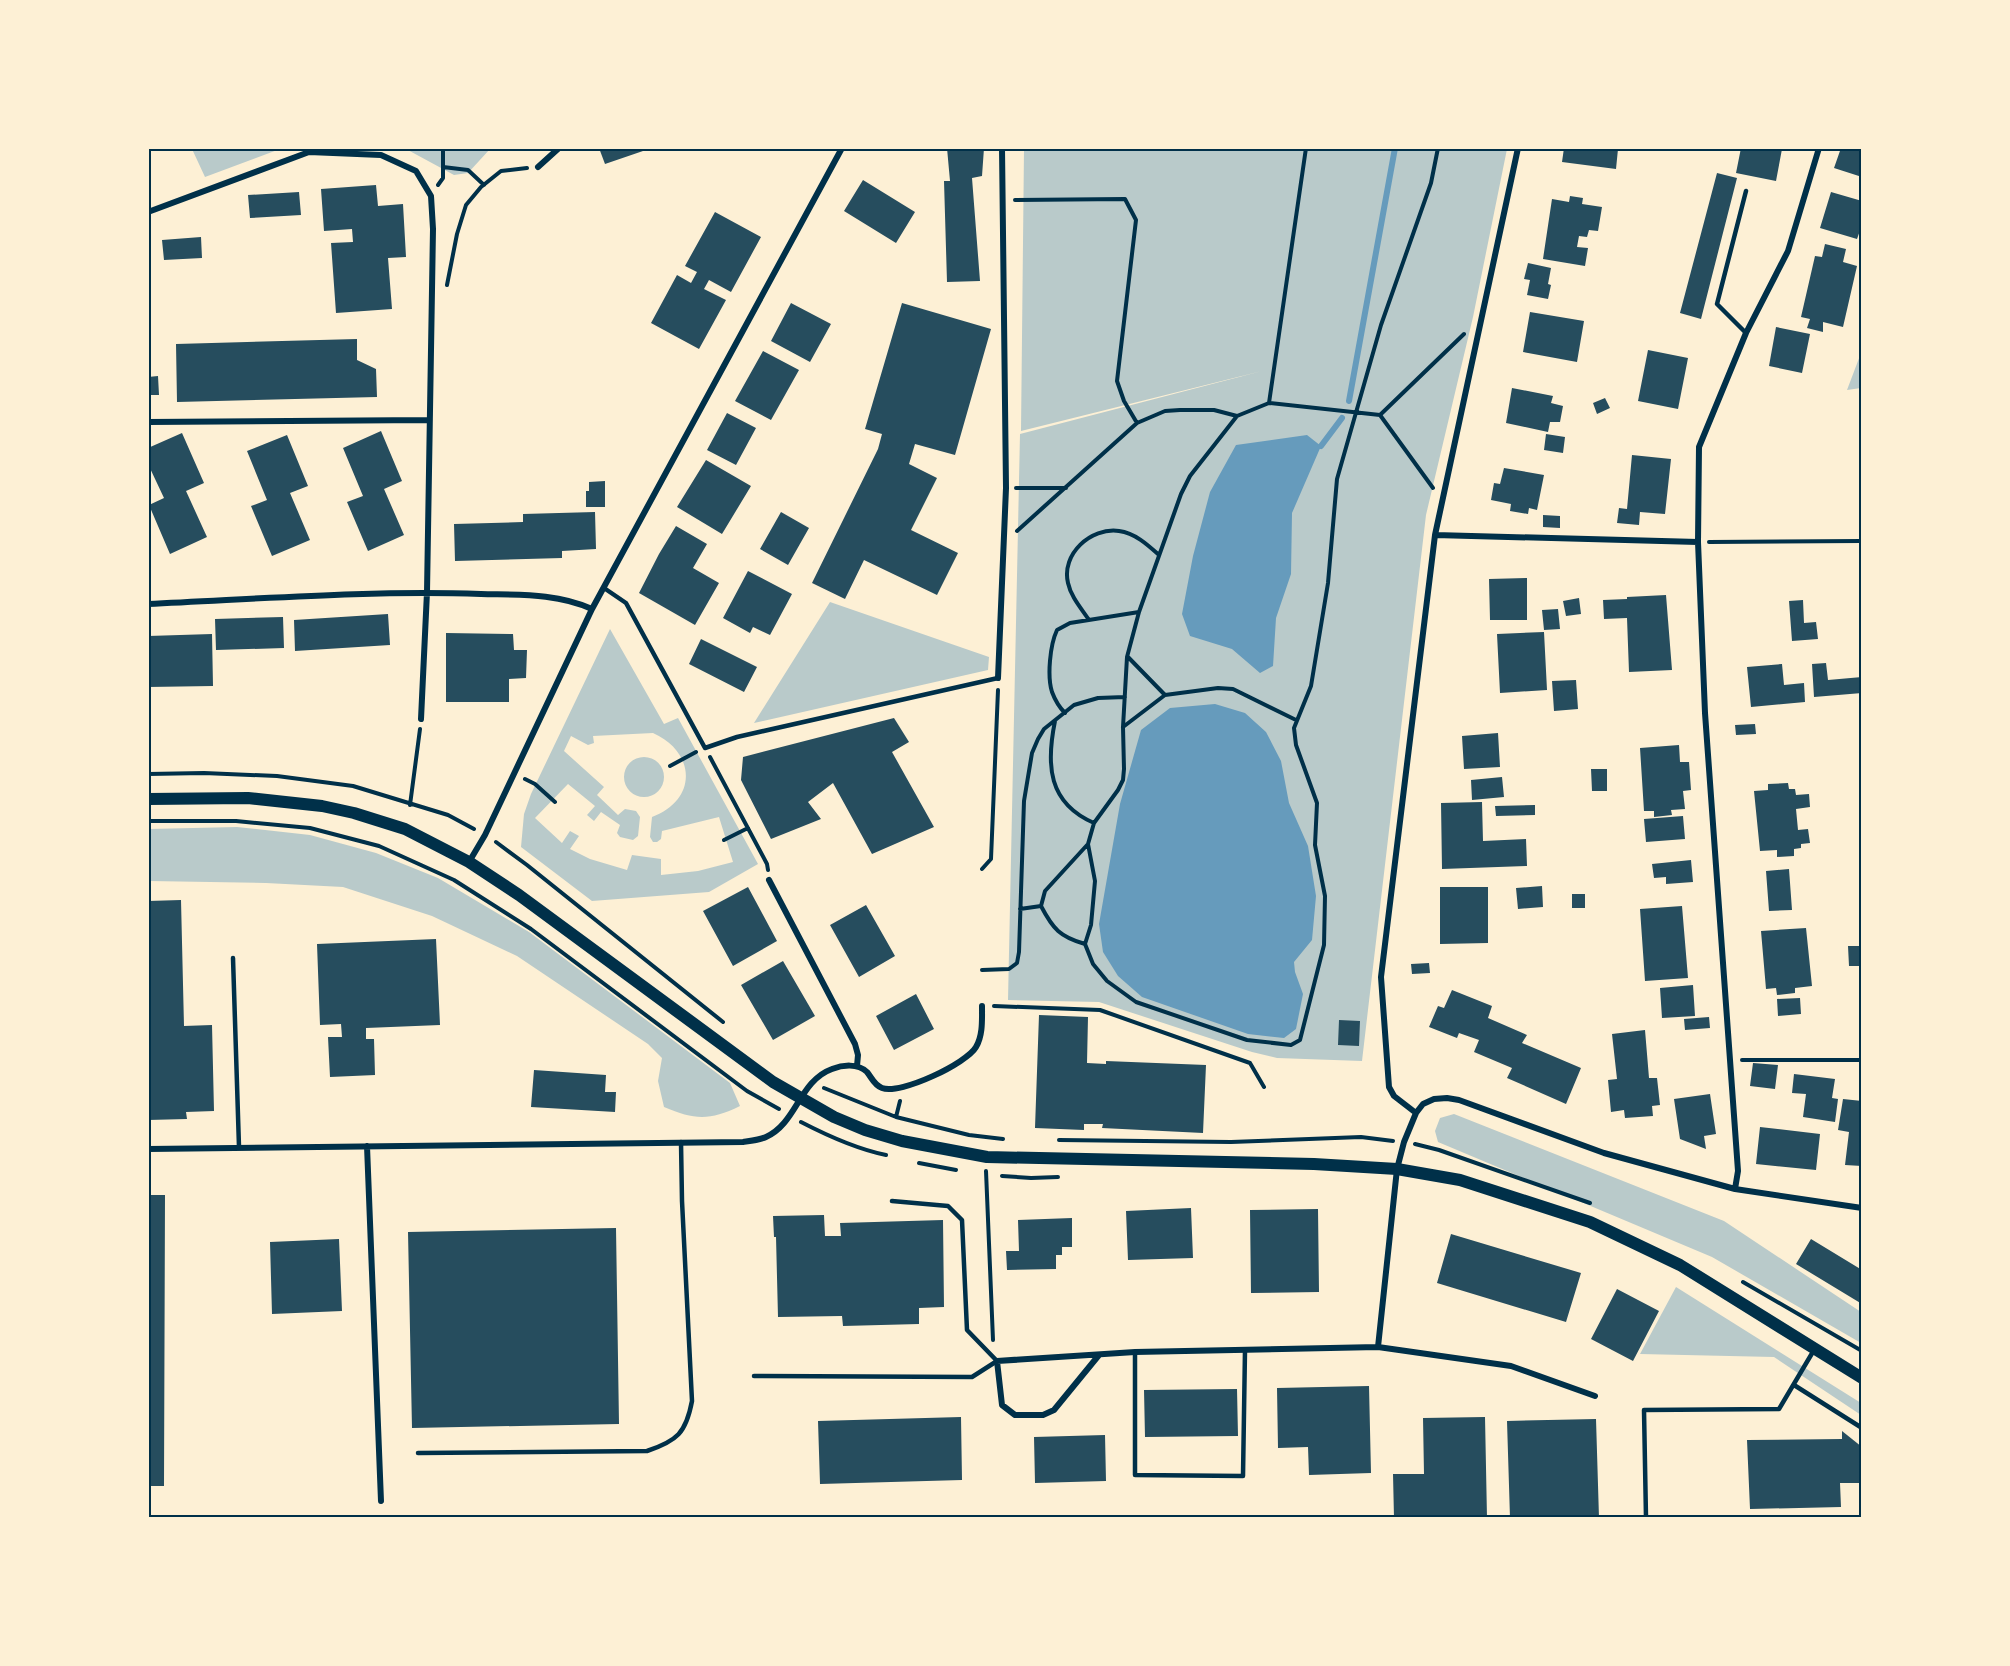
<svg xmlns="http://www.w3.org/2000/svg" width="2010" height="1666" font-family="Signika,sans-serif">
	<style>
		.green { fill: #b9caca; fill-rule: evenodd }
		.water { fill: #669bbc }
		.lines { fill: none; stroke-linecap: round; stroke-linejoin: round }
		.stream { stroke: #669bbc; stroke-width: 6 }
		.building { fill: #264d5e }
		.path { stroke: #003049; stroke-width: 4 }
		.service { stroke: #003049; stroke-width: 4.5 }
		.minor { stroke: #003049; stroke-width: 6 }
		.secondary { stroke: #003049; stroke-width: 12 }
		.neatline { fill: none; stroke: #003049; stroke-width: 2 }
	</style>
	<rect width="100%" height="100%" fill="#fdf0d5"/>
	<path class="green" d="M192,149h88l-75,28z
		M406,149h84l-22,24 -14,2z
		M1024,149h483l-34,168 -47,198 -64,546 -85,-3 -25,-6 -153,-50 -91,-2 12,-566 242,-63 -241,60z
		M1861,353v35l-14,2z
		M830,602l159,55 -1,13 -234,53z
		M610,629l54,95 14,-6 80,146 -49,28 -117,9 -71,-54 3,-33 7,-20zM653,733c43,19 45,67 -1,84l-2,20 3,5h4l4,-3 1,-8 57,-14 14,45 -35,9 -37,4v-16l-29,-4 -5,15 -37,-11 -20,-10 9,-13 -9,-5 -8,12 -27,-25 33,-34 27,22 -8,9 7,6 7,-9 19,13 -3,8 3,4 13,3 5,-4 2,-19 -4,-6 -11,-2 -7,6 -21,-20 7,-8 -40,-36 7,-15 17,9 6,-2 -1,-7z
		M624 777a20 20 0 1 1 40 0a20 20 0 1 1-40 0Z
		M237,827l73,8 66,18 62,25 91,54 201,151 10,23c-31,15 -45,14 -76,1l-6,-26 4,-23 -14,-14 -131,-88 -85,-40 -89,-29 -77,-4 -117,-2v-52z
		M1454,1114l270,107 137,91v31l-149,-86 -274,-115 -3,-11 5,-13z
		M1676,1287l185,116v12l-87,-58 -134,-3z"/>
	<path class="water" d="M1307,435l14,11 -29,67 -1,61 -15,44 -3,48 -13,7 -28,-24 -42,-13 -8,-22 11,-58 17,-64 26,-47z
		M1215,704l30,9 21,19 15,29 8,42 19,43 8,50 -4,44 -18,22 1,10 8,22 -7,35 -12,9 -36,-4 -106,-37 -24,-21 -15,-24 -4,-28 21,-120 21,-74 29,-22z"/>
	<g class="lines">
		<path class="stream" d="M1349,401l46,-253
			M1321,446l21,-28"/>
	</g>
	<path class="building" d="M599,148h44v3l-38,13z
		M947,148h37l-2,28 -10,2 8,103 -33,1 -3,-101h6z
		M1564,148l54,1 -2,20 -54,-7z
		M1741,148l41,1 -6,32 -40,-8z
		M1841,148h21v29l-28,-9z
		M1717,173l20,5 -36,141 -21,-6z
		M863,180l52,32 -19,31 -52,-32z
		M376,185l2,21 25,-2 3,53 -18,1 4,51 -56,4 -5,-70 22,-1 -1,-13 -28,2 -3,-42z
		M299,192l2,23 -51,3 -2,-23z
		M1831,192l31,9v24l-5,14 -37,-11z
		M1570,196l13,2 -1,6 20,3 -4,24 -9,-1 -2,7 -8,-1 -2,11 11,1 -3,18 -42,-7 9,-60 17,3z
		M715,212l46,25 -30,55 -22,-12 -5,9 22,11 -27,49 -48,-26 26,-48 14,8 6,-11 -12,-6z
		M201,237l1,21 -38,2 -2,-20z
		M1825,244l21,5 -3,13 14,4 -14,61 -20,-5v10l-16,-4 3,-9 -9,-2 14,-61 7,1z
		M1528,263l23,5 -3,16 3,1 -3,14 -21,-4 3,-15 -6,-1z
		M791,303l40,21 -21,38 -39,-21z
		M902,303l89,26 -36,126 -40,-11 -6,20 28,14 -26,52 47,23 -21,42 -73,-35 -19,39 -33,-16 66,-134 4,-15 -17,-5z
		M1530,312l54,9 -7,41 -54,-10z
		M1776,327l34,7 -8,39 -33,-7z
		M357,339v21l19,9 1,28 -200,5 -1,-58z
		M1648,350l40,8 -10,51 -40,-8z
		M763,351l36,19 -28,50 -36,-19z
		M158,376l1,19h-11v-18z
		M1512,388l41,8 -2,7 12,3 -3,16h-10l-2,10 -42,-9z
		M1605,398l5,10 -13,6 -4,-11z
		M727,413l29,15 -20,37 -29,-15z
		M381,431l21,50 -18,8 20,46 -36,16 -21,-49 16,-6 -20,-48z
		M182,433l22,50 -18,8 21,46 -37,17 -21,-49 15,-7 -16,-34v-16z
		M1546,434l19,3 -2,16 -19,-3z
		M287,435l21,51 -18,7 20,47 -38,16 -21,-50 16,-6 -20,-49z
		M1632,455l39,4 -6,55 -25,-2 -1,13 -22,-2 2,-15 8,1z
		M706,460l45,26 -29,48 -45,-27z
		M1504,468l40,7 -7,35 -8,-2 -1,6 -18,-3 1,-7 -20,-4 3,-17 6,1z
		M605,481v26h-19v-16h3v-9z
		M595,512l1,37 -34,2v7l-107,3 -1,-37 69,-2v-8z
		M781,512l28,16 -21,37 -28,-16z
		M1543,515l17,1v12l-17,-1z
		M676,526l31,18 -14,24 26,15 -24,42 -56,-32 20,-39z
		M748,571l44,23 -22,41 -17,-8 -3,6 -27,-15z
		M1527,578v42h-37l-1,-41z
		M1666,595l6,75 -43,2 -2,-54 -23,1 -1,-19 24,-1v-2z
		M1579,598l2,16 -15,2 -3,-15z
		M1803,600l1,23 12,-1 2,17 -26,2 -3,-40z
		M1558,609l2,20 -16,1 -2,-20z
		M388,614l2,31 -95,6 -1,-31z
		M283,617l1,31 -68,2 -1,-31z
		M1544,632l3,58 -47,3 -3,-59z
		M446,633l67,1 1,16h13l-1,28 -17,1v23h-63z
		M212,634l1,52 -65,1v-51z
		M701,639l56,28 -13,25 -55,-28z
		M1826,663l2,17 34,-3v16l-48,4 -2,-33z
		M1782,664l2,21 20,-2 1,19 -54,5 -4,-40z
		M1576,680l2,29 -24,2 -2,-30z
		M894,718l15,24 -17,10 42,75 -62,27 -39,-71 -25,19 13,17 -50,20 -30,-59 2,-23z
		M1755,724l1,10 -20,1 -1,-10z
		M1498,733l2,34 -36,2 -2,-33z
		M1679,745l1,17h9l2,28 -8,1 2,18 -14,1 1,5 -18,2v-6h-10l-4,-63z
		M1591,769h16v22h-15z
		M1502,777l2,20 -32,3 -1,-20z
		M1788,783l1,6h6l1,6 13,-1 1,13 -14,2 2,21 10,-1 2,14 -9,1v4l-7,1v7l-17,1v-7l-17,1 -6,-60 14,-1v-6z
		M1482,802l1,39 43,-2 1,27 -85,3 -1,-66z
		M1535,805v10l-39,1 -1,-10z
		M1683,816l2,23 -39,3 -2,-23z
		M1691,860l2,22 -27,2v-7l-12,1 -2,-14z
		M1789,869l3,41 -23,1 -3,-40z
		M1542,886l1,21 -25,2 -2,-21z
		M748,887l29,54 -44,25 -30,-55z
		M1440,887h48v56l-48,1z
		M1572,894h13v14h-13z
		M181,900l3,126 28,-1 2,86 -28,1 1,7 -39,1v-219z
		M866,905l29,51 -36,21 -29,-52z
		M1682,906l6,72 -43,3 -5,-72z
		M1806,928l6,58 -17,2v5l-18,2 -1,-7 -10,1 -5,-58z
		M436,939l4,86 -74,3v11h8l1,36 -45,2 -2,-40h14l-1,-13 -21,1 -3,-81z
		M1848,946h12l1,20h-12z
		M783,961l32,55 -42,24 -32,-55z
		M1429,963l1,10 -18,1 -1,-10z
		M1693,985l2,31 -33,2 -2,-30z
		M1452,990l40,16 -4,12 39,17 -5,8 59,25 -15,36 -59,-26 5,-10 -38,-16 5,-12 -20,-7 -2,5 -28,-11 9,-21 6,2z
		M916,994l18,35 -40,21 -18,-34z
		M1800,998l1,16 -23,2 -1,-17z
		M1039,1015l49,2 -1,46 19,1v-3l100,4 -3,68 -101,-5 1,-4h-19v6l-49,-2z
		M1709,1017l1,11 -25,2 -1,-11z
		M1339,1020l21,1 -1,25 -21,-1z
		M1645,1030l4,48h8l3,27 -8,1 1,10 -28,2 -1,-8 -13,2 -3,-32 9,-1 -5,-45z
		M1753,1063l25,2 -3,24 -25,-3z
		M534,1070l72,5 -1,17h11l-1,20 -84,-5z
		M1794,1074l41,5 -3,19 6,1 -3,23 -32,-5 3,-23 -14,-1z
		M1710,1094l6,40 -12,2 2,13 -26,-10 -6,-40z
		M1843,1099l19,2v65l-17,-1 4,-33 -11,-2z
		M1760,1127l60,7 -4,36 -60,-6z
		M148,1195h17l-1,291h-16z
		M1191,1208l2,50 -65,2 -2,-49z
		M1318,1209l1,83 -68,1 -1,-83z
		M824,1215l1,21h16l-1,-13 103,-3 1,87 -25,1v16l-76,2 -1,-10 -64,1 -2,-80h-2l-1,-21z
		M1072,1218v29h-10v8h-6v14l-49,1 -1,-19h13l-1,-31z
		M616,1228l3,196 -207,4 -4,-196z
		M1451,1234l130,39 -15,49 -129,-39z
		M339,1239l3,72 -70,3 -2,-72z
		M1811,1239l51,31v34l-66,-40z
		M1617,1289l42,22 -26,50 -42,-22z
		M1369,1386l2,87 -62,2 -1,-28 -30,1 -1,-60z
		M1237,1389l1,47 -93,1 -1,-47z
		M961,1417l1,63 -142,4 -2,-63z
		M1485,1417l2,101h-93l-1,-44h31l-1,-56z
		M1596,1419l3,99h-89l-3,-97z
		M1842,1431l20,16v36h-22l1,24 -91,2 -3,-69 95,-1z
		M1105,1435l1,46 -71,2 -1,-46z"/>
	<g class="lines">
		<path class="path" d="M443,167l25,3 16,15
			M438,185l5,-7v-30
			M1015,200l110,-1 11,21 -19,161 7,20 13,22
			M447,285l10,-51 9,-29 15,-18 20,-16 26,-3
			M1269,403l37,-255
			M1380,415l84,-81
			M1016,488h50
			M1017,531l120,-108 28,-12 15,-1h34l23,6
			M1709,542l153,-1
			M1089,620c-8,-12 -18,-23 -21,-37 -7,-29 23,-56 51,-52 16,2 29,14 40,24
			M1128,657l37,38
			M1065,713c-6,-6 -10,-13 -13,-21 -5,-16 -2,-47 5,-62l13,-7 69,-11
			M1055,721c-9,44 -7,82 39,102
			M1123,727l42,-32 53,-7 15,1 63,31
			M710,757l57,107 1,6
			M670,766l26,-14
			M148,774l56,-1 73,3 76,10 95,29 26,14
			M525,779l10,5 20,18
			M410,805l10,-76
			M148,821h88l74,7 69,18 75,34 77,49 216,162 32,18
			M724,840l24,-12
			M496,842l31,23 196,157
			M1088,844l7,37 -4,44 -6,19 8,20 14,17 29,21 111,38 44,5 9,-5 24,-95 1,-49 -10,-51 2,-42 -21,-58 -2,-17 17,-42 17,-103 9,-104 44,-154 50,-142 7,-35
			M982,869l9,-10 7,-169
			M1020,909l21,-3
			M1085,944c-25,-7 -32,-15 -44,-38l4,-15 43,-47 6,-21 24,-33 5,-10 1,-11 -1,-42 4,-70 12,-45 42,-118 9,-18 47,-60 32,-13 111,12 53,73
			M982,970l27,-1 8,-6 2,-11 5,-151 8,-48 6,-14 6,-10 30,-24 24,-7 27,-1
			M994,1006l106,4 150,53 14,24
			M1742,1060h120
			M824,1088l72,29 73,18 34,4
			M896,1117l4,-16
			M801,1122c27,14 55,27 85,33
			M1059,1140l172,2 130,-5 32,4
			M1415,1144l24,6 151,53
			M919,1163l37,7
			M986,1171l7,169
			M1002,1176l29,2 27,-1
			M1743,1282l119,69"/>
		<path class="service" d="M1746,191l-29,113 29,29
			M604,588l22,15 79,145 32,-11 261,-59
			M233,958l6,189
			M1135,1352v123l108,1 2,-126
			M754,1376l218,1 25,-16 -30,-31 -5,-110 -14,-14 -56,-5
			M1794,1385l68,43
			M418,1453l229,-2c30,-10 39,-18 45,-50l-10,-200 -1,-59
			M1646,1518l-2,-108 135,-1 35,-59"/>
		<path class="minor" d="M538,167l21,-19
			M148,212l161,-60 72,3 35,16 15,25 2,33 -6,363 -6,127
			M148,422l281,-2
			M1435,535l263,7
			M148,604c111,-5 222,-14 333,-10 38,1 76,-1 111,15
			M998,678l8,-190 -4,-340
			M469,862l16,-27 107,-226 250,-461
			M769,880l86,164 3,11 -1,11
			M1416,1113l-22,-17 -5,-9 -8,-110 54,-442 83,-387
			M367,1146l14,355
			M148,1149l595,-7c7,-1 17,-2 23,-5 31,-14 33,-56 66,-68 10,-4 26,-6 35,3 5,6 7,13 15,16 19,7 85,-25 94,-41 7,-12 6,-27 6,-41
			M1735,1189l3,-18 -33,-458 -7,-171 1,-95 47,-114 42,-82 31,-103
			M1378,1347l19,-178 7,-27 12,-29 7,-9 11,-5 13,-1 12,2 145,53 131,36 127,19
			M1099,1355l-45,55 -11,5h-28l-13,-10 -5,-44 138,-9 243,-5 133,19 84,30"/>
		<path class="secondary" d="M148,799l100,-1 74,8 32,7 51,16 64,33 50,33 254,187 61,35 31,13 37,11 85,16 327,7 83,5 63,11 130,42 90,43 182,113"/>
	</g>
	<rect width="2010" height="1666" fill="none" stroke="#fdf0d5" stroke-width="300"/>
	<rect x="150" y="150" width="1710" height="1366" class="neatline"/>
</svg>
